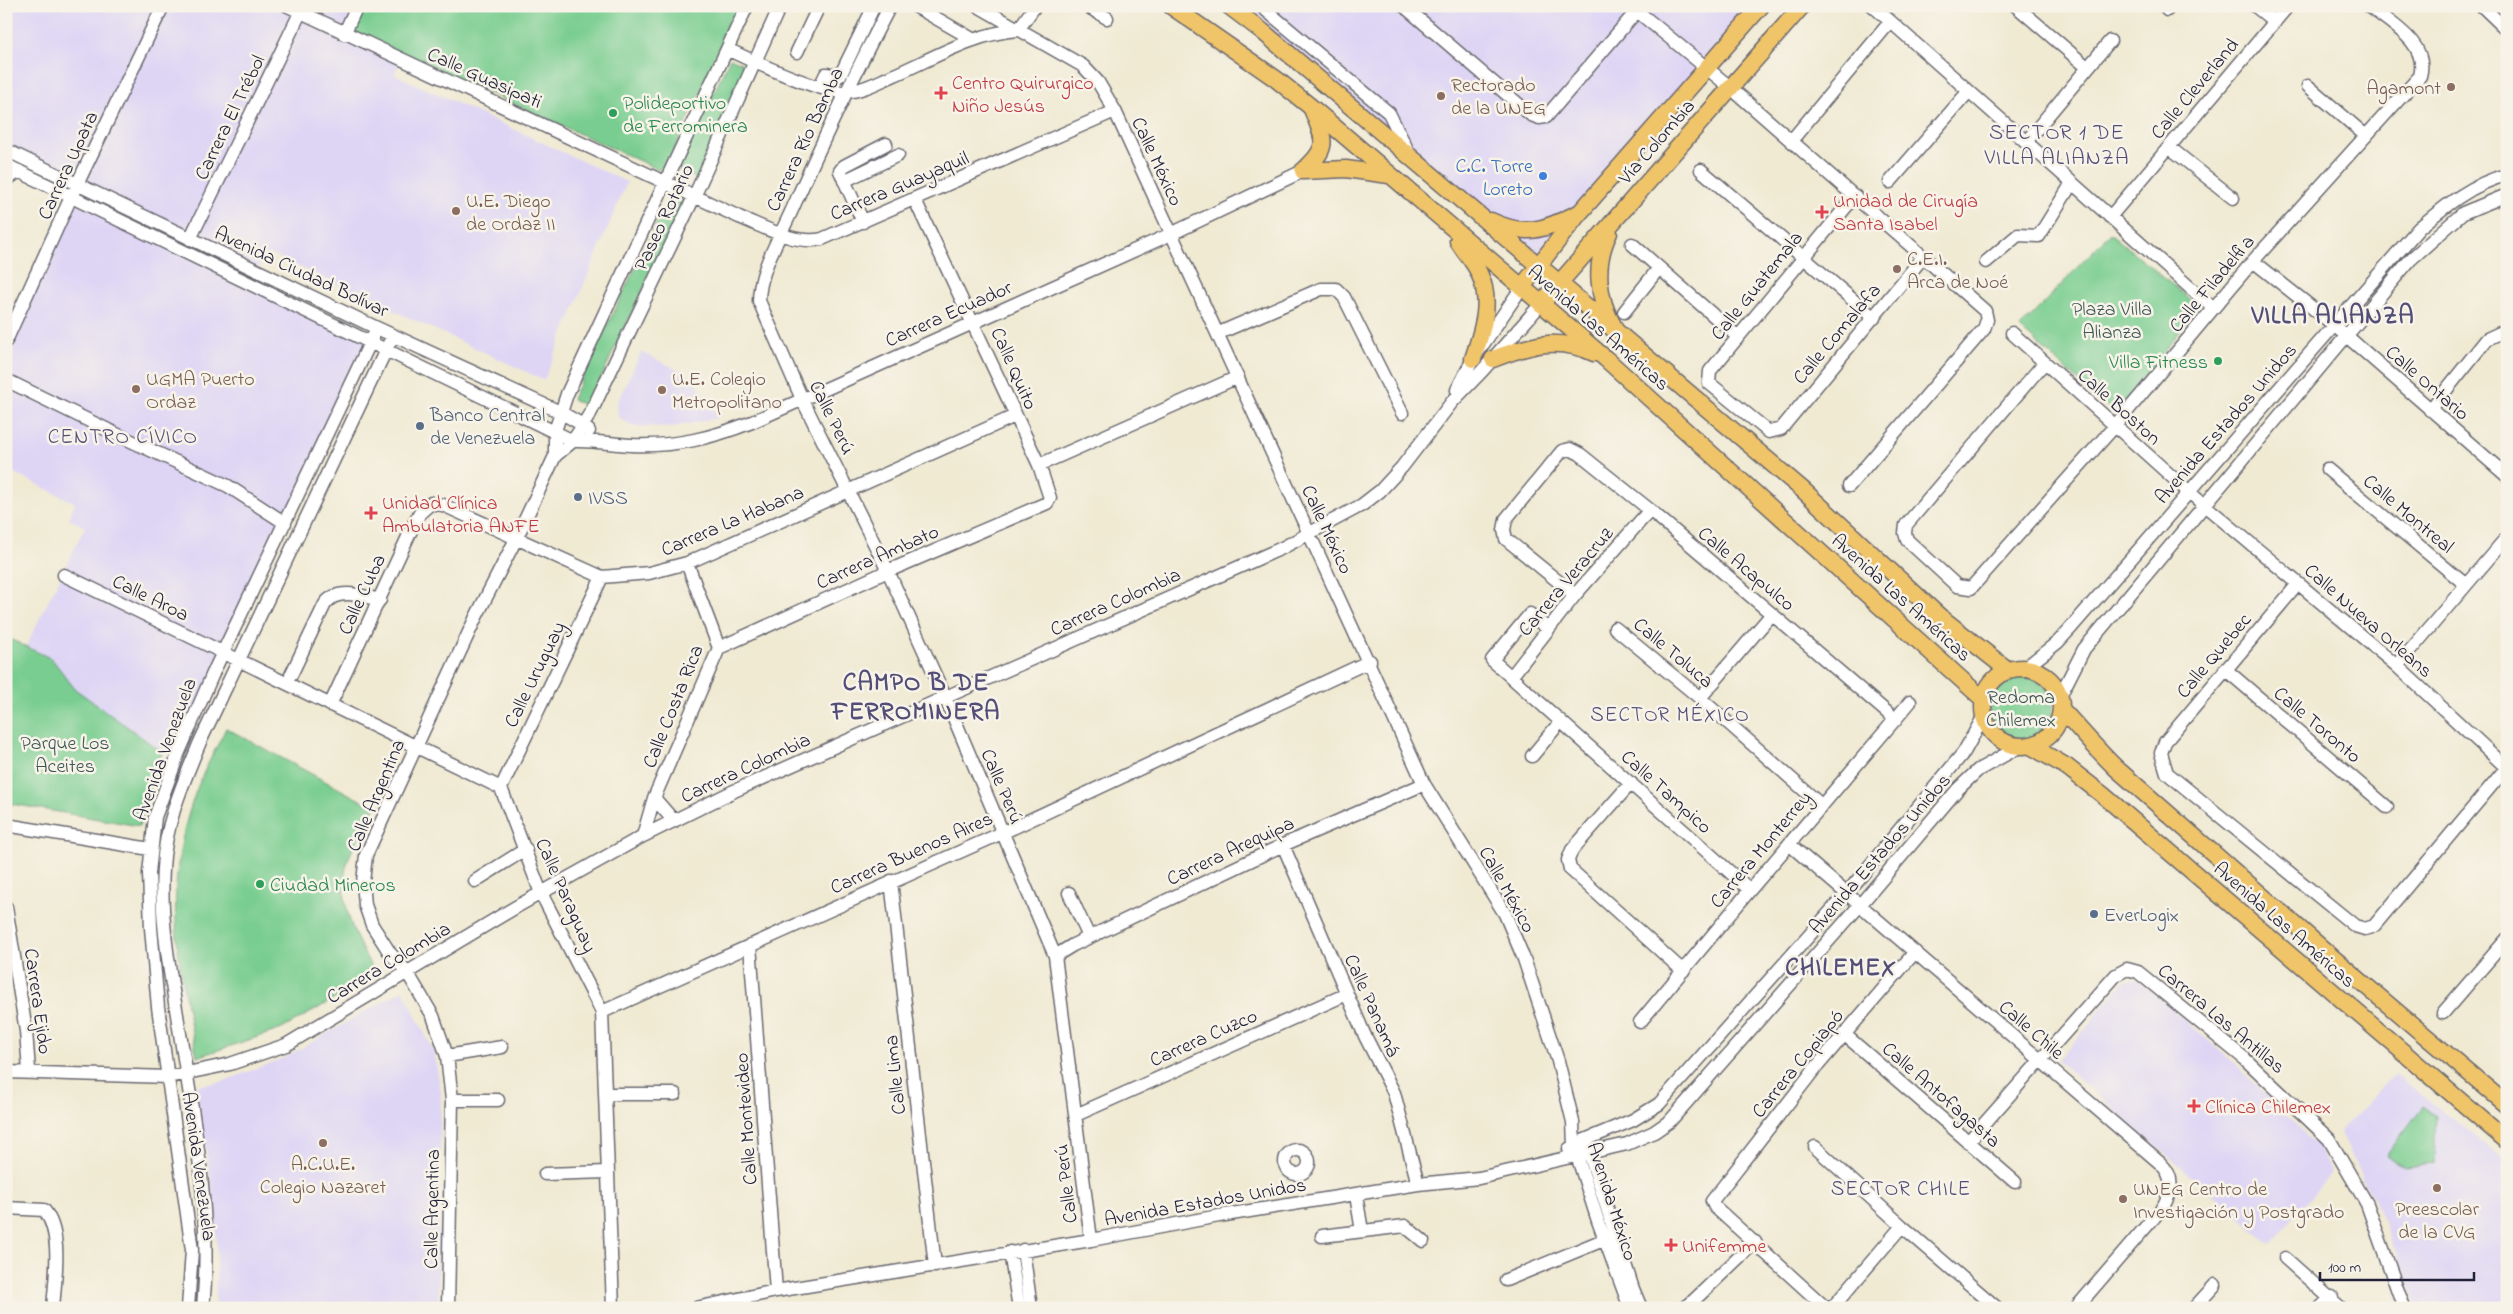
<svg xmlns="http://www.w3.org/2000/svg" width="2513" height="1314" font-family="'Indie Flower',sans-serif">
	<style>
		.built { fill: #ded5f5 }
		.green { fill: #79cd90; stroke: #4e7866 }
		.lines { fill: none; stroke-linecap: round; stroke-linejoin: round }
		.minor-casing { stroke: #6a6870; stroke-width: 15 }
		.major-casing { stroke: #6a6870; stroke-width: 19 }
		.minor { stroke: #fff; stroke-width: 12 }
		.major { stroke: #f0c469; stroke-width: 16 }
		.education-dot { fill: #8d6e63; stroke: #f7f3e8; stroke-width: 2 }
		.health-dot { fill: #e0444e; stroke: #f7f3e8; stroke-width: 2 }
		.leisure-dot { fill: #2e9e5b; stroke: #f7f3e8; stroke-width: 2 }
		.shop-dot { fill: #3f7fe0; stroke: #f7f3e8; stroke-width: 2 }
		.service-dot { fill: #5c6f8a; stroke: #f7f3e8; stroke-width: 2 }
		.labels { text-anchor: middle; stroke-width: 5; stroke-linejoin: round; paint-order: stroke }
		.street-label { font-size: 20px; fill: #22223b; stroke: #f7f3e8 }
		.health-label { font-size: 20px; fill: #be3a42; stroke: #f7f3e8; text-anchor: start }
		.education-label { font-size: 20px; fill: #785e54; stroke: #f7f3e8; text-anchor: start }
		.leisure-label { font-size: 20px; fill: #27864d; stroke: #f7f3e8; text-anchor: start }
		.shop-label { font-size: 20px; fill: #366cbe; stroke: #f7f3e8; text-anchor: end }
		.park-label { font-size: 20px; fill: #3c5554; stroke: #f7f3e8 }
		.service-label { font-size: 20px; fill: #4e5e75; stroke: #f7f3e8; text-anchor: start }
		.neighbourhood-label { font-size: 21px; letter-spacing: 1px; fill: #534e78; stroke: #f7f3e8 }
		.quarter-label { font-size: 22px; letter-spacing: 1px; fill: #534e78; stroke: #f7f3e8 }
		.district-label { font-size: 25px; font-weight: bold; letter-spacing: 1px; fill: #534e78; stroke: #f7f3e8 }
	</style>
	<rect width="100%" height="100%" fill="#f7f3e8"/>
	<filter id="ink" filterUnits="userSpaceOnUse"><feTurbulence type="fractalNoise" baseFrequency=".02" numOctaves="2"/><feDisplacementMap in="SourceGraphic" scale="10" xChannelSelector="R" yChannelSelector="G"/><feConvolveMatrix kernelMatrix="1 2 1 2 8 2 1 2 1" color-interpolation-filters="sRGB"/></filter>
	<filter id="wash" filterUnits="userSpaceOnUse"><feTurbulence type="fractalNoise" baseFrequency=".0096" numOctaves="4" result="noise"/><feDisplacementMap in="SourceGraphic" scale="20" xChannelSelector="R" yChannelSelector="G"/><feGaussianBlur stdDeviation="1.12" result="paint"/><feColorMatrix in="noise" values="0 0 0 0 0 0 0 0 0 0 0 0 0 0 0 0 0 1.4 0 .05"/><feComposite in="paint" operator="in"/></filter>
	<g filter="url(#wash)">
		<rect width="100%" height="100%" fill="#f0ead3"/>
		<path class="built" d="M6,6h351l-13,28 58,26 -8,14 233,108 -83,198 -275,-127 -13,17 -250,-120z
			M1229,6h530l-222,260z
			M71,197l300,144 -194,416 -15,-5 -87,-63 -23,-30 -26,-13 59,-119 -16,-8 6,-16 -69,-34v-128z
			M641,352l52,25 25,41 -46,9 -37,-1 -13,-6 -4,-5 -1,-12z
			M2138,979l99,87 80,80 15,27 -62,71 -212,-183 66,-79z
			M403,990l31,62 7,40 -3,216h-223l2,-63 -4,-51 -17,-108 26,-4 64,-25z
			M2395,1074l112,88v146h-89l-37,-93 -42,-83z"/>
		<path class="green" d="M365,6h375l-76,166 -311,-141z
			M730,58l18,8 -51,113 -19,-9z
			M672,191l15,6 -100,210 -15,-8z
			M2110,233l89,74 -84,107 -95,-86z
			M6,637l46,22 23,30 87,63 -23,74 -133,-23z
			M1989 708a32 32 0 1 1 64 0a32 32 0 1 1-64 0Z
			M226,728l149,80c-8,17 -25,41 -29,59 -8,40 11,74 30,108l-94,54 -85,28c-19,-97 -36,-166 -2,-263 8,-23 21,-45 31,-66z
			M2423,1106l13,9 -2,49 -29,3 -19,-11z"/>
	</g>
	<g filter="url(#ink)">
		<g class="lines">
			<defs>
				<path id="minor" d="M288,6l451,211c25,10 56,28 83,22l293,-128
					M890,6c-36,68 -68,136 -99,206 -12,27 -32,59 -32,89l43,98 86,172 57,126 110,259 36,284
					M915,6l59,34
					M978,6l105,60 15,16 17,29 309,673 81,130 19,45 34,102 15,61 1,24 24,75 32,87
					M1087,6l20,12
					M1261,6l128,107 22,44
					M1404,6l127,109 8,3 7,-1 95,-111
					M1631,6l100,82 254,223 2,9 -3,9 -135,157
					M1873,6l340,302
					M2016,6l71,61
					M2255,6l20,16
					M2482,6l25,24
					M2167,10l3,-4
					M344,34l13,-28
					M727,49c23,11 96,45 119,43 16,-1 32,-10 46,-16 40,-17 82,-43 126,-46l17,-24
					M797,52l22,-46
					M820,86l6,-12 13,2 2,-2 33,-68
					M2308,86l58,50
					M1791,141l99,-119
					M2026,142l84,-101
					M2169,147l64,51
					M6,150l371,178 183,84 23,13 6,6
					M6,165l567,276c21,-1 38,3 58,4 44,2 81,-7 121,-23l419,-188 132,-63
					M1701,170l173,148
					M6,180l13,-9
					M844,181l54,-26
					M1890,182l79,-91
					M1855,196l-145,175 -1,12 60,49 12,-3 143,-173
					M2110,217l178,-211
					M863,222l-23,-51 4,-5 42,-22
					M190,239l110,-226
					M1632,244l106,93
					M2253,261l81,64 173,151
					M1986,262l32,-27 21,1 33,-53
					M1624,312l35,-44
					M1219,333l102,-44h15l8,8 58,116
					M2012,333l178,160 207,173 110,102
					M6,341l65,-144 92,-191
					M2044,363l-138,162 -1,8 2,7 50,46 14,2 143,-161 139,-166 167,-185c9,-33 -29,-52 -51,-70
					M6,380l108,53 114,53 57,37
					M1457,390l16,-31 49,-72
					M2430,410l57,-71 13,-6 7,1
					M555,456v-25l12,-37 180,-388
					M1039,465l199,-88
					M2327,469l139,116
					M64,575l437,213 40,105 61,119 11,296
					M2298,584l-133,158 -4,11 6,20 188,153 10,3 9,-3 133,-159
					M1575,595l-69,-56 -2,-9 2,-11 56,-68 8,-2 10,5 70,56 246,210
					M1615,628l85,70 121,107
					M1548,629l-18,-15 -38,46 258,230
					M719,648l169,-77 159,-68 3,-5 -11,-33 -124,-265
					M2397,666l110,-129
					M2025,668l33,-26 11,-12 350,-402c26,-22 54,-45 88,-53
					M2225,669l162,138
					M291,675l34,-71c12,-17 38,-8 55,-4
					M1511,677l64,-82 75,-85
					M2060,696l24,-47 326,-389 53,-47 44,-18
					M1700,698l72,-84
					M330,705l84,-181 6,-11 11,-10 12,2 159,72 47,-4 38,-10 328,-147
					M1532,756l29,-35
					M1631,783l-59,67 -4,10 2,9 113,102
					M501,788l101,-211
					M654,798l20,23
					M6,825l144,24
					M643,836l11,-38 65,-150 -32,-85
					M1789,844l371,319c15,14 12,27 3,44l-87,101
					M1283,845l82,191 29,57 24,91
					M475,881l51,-32
					M891,881l44,385
					M1069,893l20,44
					M6,907l20,124 3,40
					M750,945l26,346
					M1055,956l18,-11 210,-100 141,-61
					M602,1012l400,-179 368,-172
					M2443,1013l64,-74
					M1640,1022l110,-132 160,-188
					M1844,1034l171,148
					M447,1056l55,-9
					M6,1072l162,5 62,-13 56,-19 230,-138 127,-71 91,-45 548,-243 80,-43 18,-14 22,-24 50,-65 30,-31 59,-67
					M605,1094h70
					M452,1100h46
					M1076,1115l271,-121
					M1968,1142l148,-167 11,-6 11,3 107,87 84,80 38,65 37,104
					M1587,1146l46,143 8,19
					M1815,1147l87,79 95,82
					M1569,1149l11,-7 53,-22 26,-16 188,-211 117,-141 20,-36
					M1285 1162a12 12 0 1 1 24 0a12 12 0 1 1-24 0Z
					M545,1174l63,-2
					M1356,1195l6,36
					M6,1208l38,2c19,23 11,68 9,98
					M1322,1236l83,-10 18,15
					M1023,1250l8,58
					M1010,1252l9,56
					M2285,1258l56,50
					M1506,1280l107,-44
					M188,1308l4,-58 -34,-243 -7,-79 -2,-55 6,-56 24,-65 35,-81 163,-343
					M203,1308c10,-98 -11,-197 -26,-293 -8,-49 -17,-97 -14,-147 2,-44 20,-85 37,-126l193,-407
					M448,1308l4,-208 -5,-44 -14,-40 -26,-44 -17,-19 -18,-28 -7,-20 -2,-23 3,-27 110,-238 40,-78 39,-83 18,-15 18,-29 103,-215 86,-191
					M696,1308l80,-17 315,-51 128,-24 199,-32 61,-6 148,-34 27,-12 16,-11 190,-216 98,-116 20,-19 41,-23
					M1684,1308l6,-4 65,-62
					M1826,1308l-111,-101 -3,-6 101,-130 102,-119
					M1832,1308l70,-82
					M2194,1308l21,-23
					M2320,1308l12,-11"/>
				<path id="major" d="M1171,6l105,73 35,28 295,252 377,340
					M1229,6l33,25 541,459 136,126 69,54
					M1303,171l43,-2 43,6
					M1303,171c27,-24 22,-30 9,-62
					M1491,221c33,16 54,9 85,-7
					M1609,233c-15,30 -12,65 5,94
					M1458,241c6,11 16,20 21,32 14,29 3,58 -6,86
					M1522,287l54,-70 185,-211
					M1541,304l261,-298
					M1493,359c36,-14 64,-23 101,-6
					M1983 707a39 39 0 1 1 78 0a39 39 0 1 1-78 0Z
					M2061,709c19,20 36,41 56,60l216,189 174,147
					M2031,746l36,21 36,28 404,346"/>
			</defs>
			<use href="#minor" class="minor-casing"/>
			<use href="#major" class="major-casing"/>
			<use href="#minor" class="minor"/>
			<use href="#major" class="major"/>
		</g>
	</g>
	<g class="education-dot">
		<circle cx="2451" cy="87" r="5"/>
		<circle cx="1441" cy="96" r="5"/>
		<circle cx="456" cy="211" r="5"/>
		<circle cx="1897" cy="269" r="5"/>
		<circle cx="136" cy="389" r="5"/>
		<circle cx="662" cy="390" r="5"/>
		<circle cx="323" cy="1143" r="5"/>
		<circle cx="2437" cy="1188" r="5"/>
		<circle cx="2123" cy="1199" r="5"/>
	</g>
	<g class="health-dot">
		<path d="M938.5 85.5h5v5h5v5h-5v5h-5v-5h-5v-5h5z"/>
		<path d="M1819.5 204.5h5v5h5v5h-5v5h-5v-5h-5v-5h5z"/>
		<path d="M368.5 505.5h5v5h5v5h-5v5h-5v-5h-5v-5h5z"/>
		<path d="M2191.5 1098.5h5v5h5v5h-5v5h-5v-5h-5v-5h5z"/>
		<path d="M1668.5 1237.5h5v5h5v5h-5v5h-5v-5h-5v-5h5z"/>
	</g>
	<g class="leisure-dot">
		<circle cx="613" cy="113" r="5"/>
		<circle cx="2218" cy="361" r="5"/>
		<circle cx="260" cy="884" r="5"/>
	</g>
	<circle class="shop-dot" cx="1543" cy="176" r="5"/>
	<g class="service-dot">
		<circle cx="420" cy="426" r="5"/>
		<circle cx="578" cy="497" r="5"/>
		<circle cx="2094" cy="914" r="5"/>
	</g>
	<g class="labels">
		<g class="street-label">
			<text transform="translate(485 77) rotate(24)" y="7">Calle Guasipati</text>
			<text transform="translate(2194 88) rotate(-50)" y="7">Calle Cleverland</text>
			<text transform="translate(229 117) rotate(-64)" y="7">Carrera El Trébol</text>
			<text transform="translate(804 139) rotate(-65)" y="7">Carrera Río Bamba</text>
			<text transform="translate(1656 141) rotate(-49)" y="7">Vía Colombia</text>
			<text transform="translate(1158 161) rotate(65)" y="7">Calle México</text>
			<text transform="translate(67 165) rotate(-65)" y="7">Carrera Upata</text>
			<text transform="translate(899 185) rotate(-23)" y="7">Carrera Guayaquil</text>
			<text transform="translate(663 217) rotate(-65)" y="7">Paseo Rotario</text>
			<text transform="translate(302 271) rotate(25)" y="7">Avenida Ciudad Bolívar</text>
			<text transform="translate(2211 283) rotate(-50)" y="7">Calle Filadelfia</text>
			<text transform="translate(1756 285) rotate(-51)" y="7">Calle Guatemala</text>
			<text transform="translate(948 313) rotate(-24)" y="7">Carrera Ecuador</text>
			<text transform="translate(1599 327) rotate(41)" y="7">Avenida Las Américas</text>
			<text transform="translate(1836 333) rotate(-50)" y="7">Calle Comalafa</text>
			<text transform="translate(1015 368) rotate(66)" y="7">Calle Quito</text>
			<text transform="translate(2428 382) rotate(41)" y="7">Calle Ontario</text>
			<text transform="translate(2120 406) rotate(42)" y="7">Calle Boston</text>
			<text transform="translate(833 417) rotate(64)" y="7">Calle Perú</text>
			<text transform="translate(2225 423) rotate(-49)" y="7">Avenida Estados Unidos</text>
			<text transform="translate(2409 513) rotate(40)" y="7">Calle Montreal</text>
			<text transform="translate(732 520) rotate(-23)" y="7">Carrera La Habana</text>
			<text transform="translate(1328 529) rotate(65)" y="7">Calle México</text>
			<text transform="translate(877 556) rotate(-24)" y="7">Carrera Ambato</text>
			<text transform="translate(1747 568) rotate(40)" y="7">Calle Acapulco</text>
			<text transform="translate(1565 581) rotate(-50)" y="7">Carrera Veracruz</text>
			<text transform="translate(361 594) rotate(-65)" y="7">Calle Cuba</text>
			<text transform="translate(151 597) rotate(26)" y="7">Calle Aroa</text>
			<text transform="translate(1902 597) rotate(42)" y="7">Avenida Las Américas</text>
			<text transform="translate(1115 601) rotate(-24)" y="7">Carrera Colombia</text>
			<text transform="translate(2369 620) rotate(41)" y="7">Calle Nueva Orleans</text>
			<text transform="translate(1674 652) rotate(40)" y="7">Calle Toluca</text>
			<text transform="translate(2213 655) rotate(-50)" y="7">Calle Quebec</text>
			<text transform="translate(534 674) rotate(-64)" y="7">Calle Uruguay</text>
			<text transform="translate(672 706) rotate(-68)" y="7">Calle Costa Rica</text>
			<text transform="translate(2318 724) rotate(40)" y="7">Calle Toronto</text>
			<text transform="translate(164 749) rotate(-70)" y="7">Avenida Venezuela</text>
			<text transform="translate(745 767) rotate(-25)" y="7">Carrera Colombia</text>
			<text transform="translate(1003 786) rotate(67)" y="7">Calle Perú</text>
			<text transform="translate(1667 791) rotate(42)" y="7">Calle Tampico</text>
			<text transform="translate(375 795) rotate(-67)" y="7">Calle Argentina</text>
			<text transform="translate(1760 849) rotate(-50)" y="7">Carrera Monterrey</text>
			<text transform="translate(1230 850) rotate(-25)" y="7">Carrera Arequipa</text>
			<text transform="translate(911 852) rotate(-24)" y="7">Carrera Buenos Aires</text>
			<text transform="translate(1879 853) rotate(-49)" y="7">Avenida Estados Unidos</text>
			<text transform="translate(1508 889) rotate(61)" y="7">Calle México</text>
			<text transform="translate(567 895) rotate(66)" y="7">Calle Paraguay</text>
			<text transform="translate(2285 924) rotate(41)" y="7">Avenida Las Américas</text>
			<text transform="translate(388 962) rotate(-31)" y="7">Carrera Colombia</text>
			<text transform="translate(39 1001) rotate(82)" y="7">Carrera Ejido</text>
			<text transform="translate(1373 1005) rotate(66)" y="7">Calle Panamá</text>
			<text transform="translate(2222 1018) rotate(40)" y="7">Carrera Las Antillas</text>
			<text transform="translate(2032 1029) rotate(41)" y="7">Calle Chile</text>
			<text transform="translate(1203 1037) rotate(-24)" y="7">Carrera Cuzco</text>
			<text transform="translate(1797 1063) rotate(-51)" y="7">Carrera Copiapó</text>
			<text transform="translate(894 1075) rotate(-96)" y="7">Calle Lima</text>
			<text transform="translate(1942 1094) rotate(41)" y="7">Calle Antofagasta</text>
			<text transform="translate(745 1119) rotate(-94)" y="7">Calle Montevideo</text>
			<text transform="translate(200 1166) rotate(82)" y="7">Avenida Venezuela</text>
			<text transform="translate(1065 1184) rotate(-97)" y="7">Calle Perú</text>
			<text transform="translate(1205 1201) rotate(-10)" y="7">Avenida Estados Unidos</text>
			<text transform="translate(1613 1201) rotate(72)" y="7">Avenida México</text>
			<text transform="translate(431 1209) rotate(-89)" y="7">Calle Argentina</text>
		</g>
		<g class="health-label">
			<text x="952" y="89">Centro Quirurgico<tspan x="952" dy="23">Niño Jesús</tspan></text>
			<text x="1833" y="207">Unidad de Cirugía<tspan x="1833" dy="23">Santa Isabel</tspan></text>
			<text x="382" y="509">Unidad Clínica<tspan x="382" dy="23">Ambulatoria ANFE</tspan></text>
			<text x="2205" y="1113">Clínica Chilemex</text>
			<text x="1682" y="1252">Unifemme</text>
		</g>
		<g class="education-label">
			<text x="1451" y="91">Rectorado<tspan x="1451" dy="23">de la UNEG</tspan></text>
			<text x="2441" y="94" text-anchor="end">Agamont</text>
			<text x="466" y="207">U.E. Diego<tspan x="466" dy="23">de Ordaz II</tspan></text>
			<text x="1907" y="265">C.E.I.<tspan x="1907" dy="23">Arca de Noé</tspan></text>
			<text x="146" y="385">UGMA Puerto<tspan x="146" dy="23">Ordaz</tspan></text>
			<text x="672" y="385">U.E. Colegio<tspan x="672" dy="23">Metropolitano</tspan></text>
			<text x="323" y="1170" text-anchor="middle">A.C.U.E.<tspan x="323" dy="23">Colegio Nazaret</tspan></text>
			<text x="2133" y="1195">UNEG Centro de<tspan x="2133" dy="23">Investigación y Postgrado</tspan></text>
			<text x="2437" y="1215" text-anchor="middle">Preescolar<tspan x="2437" dy="23">de la CVG</tspan></text>
		</g>
		<g class="leisure-label">
			<text x="623" y="109">Polideportivo<tspan x="623" dy="23">de Ferrominera</tspan></text>
			<text x="2208" y="368" text-anchor="end">Villa Fitness</text>
			<text x="270" y="891">Ciudad Mineros</text>
		</g>
		<g class="shop-label">
			<text x="1533" y="172">C.C. Torre<tspan x="1533" dy="23">Loreto</tspan></text>
		</g>
		<g class="park-label">
			<text x="2112" y="315">Plaza Villa<tspan x="2112" dy="23">Alianza</tspan></text>
			<text x="2021" y="703">Redoma<tspan x="2021" dy="23">Chilemex</tspan></text>
			<text x="65" y="749">Parque Los<tspan x="65" dy="23">Aceites</tspan></text>
		</g>
		<g class="service-label">
			<text x="430" y="421">Banco Central<tspan x="430" dy="23">de Venezuela</tspan></text>
			<text x="588" y="504">IVSS</text>
			<text x="2104" y="921">EverLogix</text>
		</g>
		<g class="neighbourhood-label">
			<text x="123" y="443">CENTRO CÍVICO</text>
			<text x="1670" y="721">SECTOR MÉXICO</text>
			<text x="1901" y="1195">SECTOR CHILE</text>
		</g>
		<g class="quarter-label">
			<text x="2057" y="139">SECTOR 1 DE<tspan x="2057" dy="25">VILLA ALIANZA</tspan></text>
		</g>
		<g class="district-label">
			<text x="2333" y="323">VILLA ALIANZA</text>
			<text x="916" y="690">CAMPO B DE<tspan x="916" dy="29">FERROMINERA</tspan></text>
			<text x="1841" y="975">CHILEMEX</text>
		</g>
	</g>
	<rect width="2513" height="1314" fill="none" stroke="#f7f3e8" stroke-width="25"/>
	<path d="M2320 1272v8h154v-8" fill="none" stroke="#22223b" stroke-width="2.5"/>
	<text x="2328" y="1272" font-size="15" fill="#22223b" stroke="#f7f3e8" stroke-width="4" paint-order="stroke">100 m</text>
</svg>
